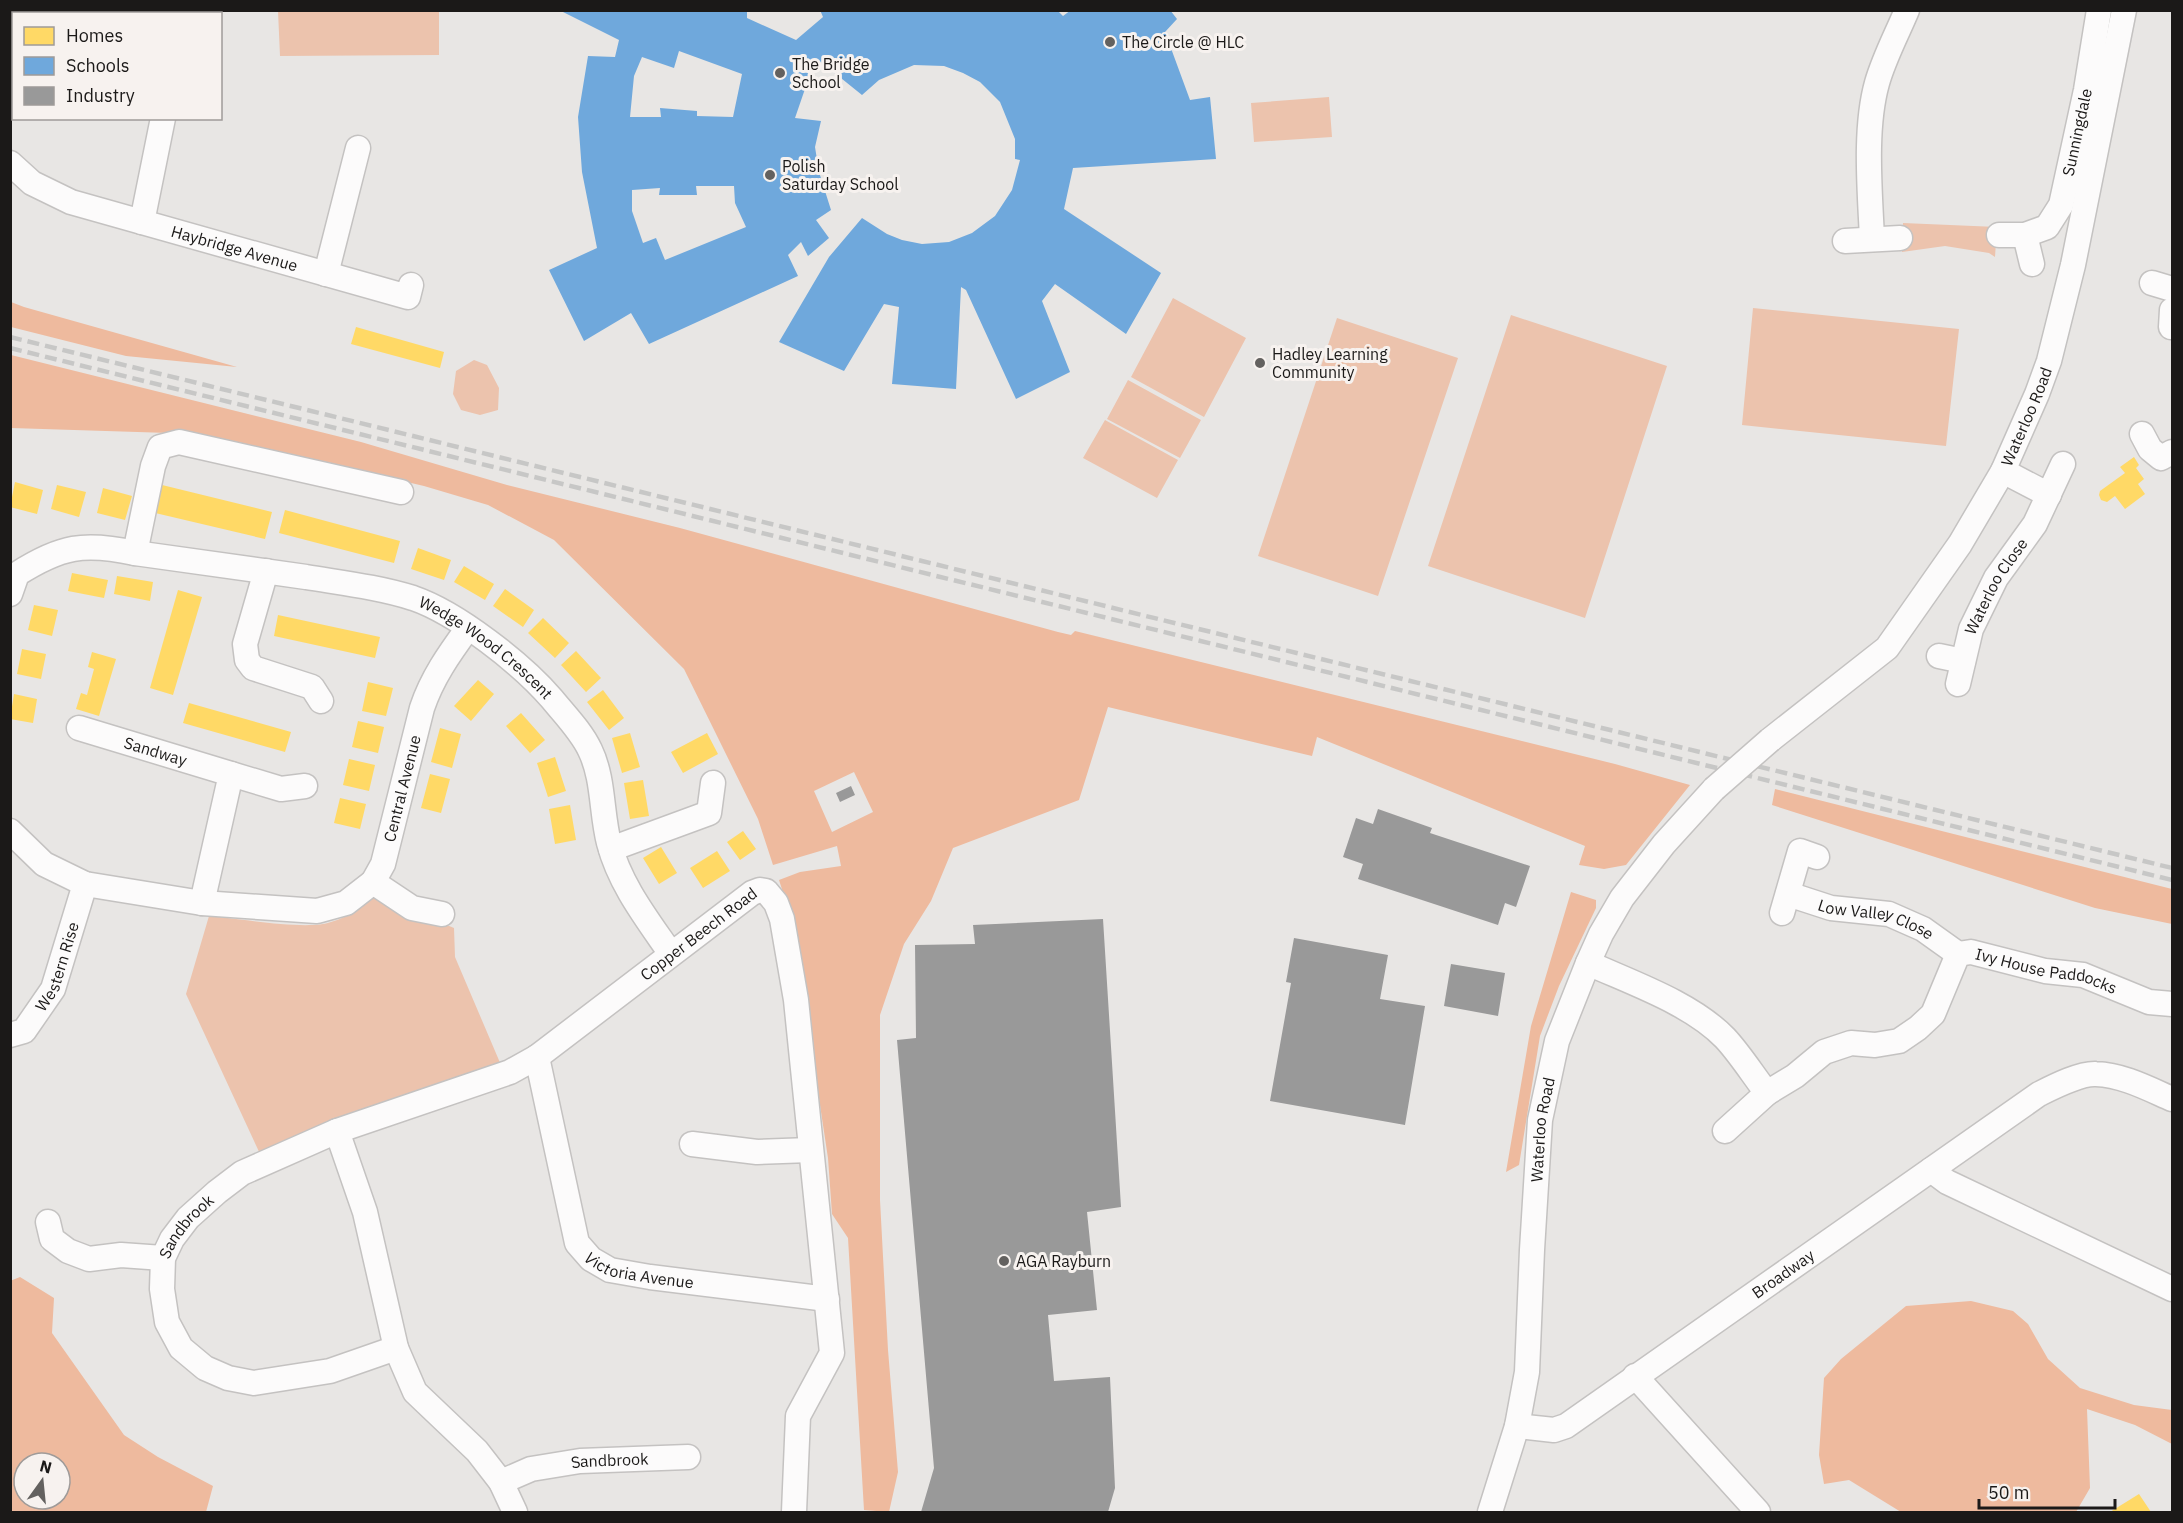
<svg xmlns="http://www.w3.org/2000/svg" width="2183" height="1523" font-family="'IBM Plex Sans',sans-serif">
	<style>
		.green { fill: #ecc3ad }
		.forest { fill: #eeba9e; fill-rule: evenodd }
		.homes { fill: #ffd966 }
		.schools { fill: #6fa8dc; fill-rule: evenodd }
		.industry { fill: #999 }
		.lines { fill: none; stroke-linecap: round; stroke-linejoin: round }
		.minor-casing { stroke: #c4c2c1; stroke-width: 27 }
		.minor { stroke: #fcfbfb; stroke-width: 24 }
		.rail { stroke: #c7c7c6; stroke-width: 4.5; stroke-dasharray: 12 6; stroke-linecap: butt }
		.minor-bridge-casing { stroke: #c4c2c1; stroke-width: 27; stroke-linecap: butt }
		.minor-bridge { stroke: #fcfbfb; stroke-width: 24 }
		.poi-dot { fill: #63615f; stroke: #f7f2ef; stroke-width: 2 }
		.labels { text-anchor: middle; stroke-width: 6; stroke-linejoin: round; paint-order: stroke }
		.poi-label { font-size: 16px; fill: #1b1918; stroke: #f7f2ef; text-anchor: start }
		.street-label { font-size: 16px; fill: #1b1918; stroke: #f7f2ef }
	</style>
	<rect width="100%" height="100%" fill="#e8e6e4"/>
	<path class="green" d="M278,11h161v44l-159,1z
		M1329,97l3,40 -78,5 -3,-39z
		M1903,223l94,4 -2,30 -6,-4 -44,-7 -43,6z
		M1173,298l73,40 -42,79 -73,-40z
		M1753,308l206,21 -13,117 -204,-21z
		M1511,315l156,51 -82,252 -157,-52z
		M1337,318l121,40 -80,238 -120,-40z
		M474,360l13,5 12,23 -1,22 -18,5 -19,-5 -8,-16 3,-23z
		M1128,380l73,40 -21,38 -73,-39z
		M1105,420l73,40 -21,38 -74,-40z
		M376,896l78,32 1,29 46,108 -240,91 -75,-162 23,-78c28,2 98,15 122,6 17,-5 31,-15 45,-26z"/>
	<path class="forest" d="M11,302l13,5 213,60 -111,-11 -115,-29z
		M11,355l350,87 146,43 173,43 378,104 13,3 4,-4 540,133 75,21 -64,80 -22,4 -25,-4 6,-19 -268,-109 -5,19 -204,-49 -29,93 -126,48 -22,53 -27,43 -24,71v185l8,150 10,122 -9,40 -25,-2 -16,-272 -16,-24 -4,-56 -36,-238 -13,-40 21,-8 41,-6 -4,-20 -64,19 -15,-46 -74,-150 -130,-129 -66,-35 -64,-19 -180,-42 -75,-11 -158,-5zM854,772l19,40 -41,20 -18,-41z
		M1775,789l397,100v35l-77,-16 -323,-103z
		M1571,892l25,8v8l-37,78 -19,50 -21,129 -13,7 25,-146z
		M20,1277l34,21 -2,35 72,102 34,22 55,29 -7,26h-195l-1,-231zM24,1463h36v36h-36z
		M1971,1301l42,10 15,13 20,35 32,29 54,17 38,5v34l-37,-19 -48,-16 3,79 -14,24h-175l-52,-32 -25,4 -5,-29 5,-77 17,-19 65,-53z"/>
	<path class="homes" d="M356,327l88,25 -4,16 -89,-24z
		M2134,457l5,8 -3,3 8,11 -6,5 7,10 -20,15 -10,-13 -8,6 -6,-2 -2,-5 1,-4 25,-18 -5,-6z
		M15,482l28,8 -6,24 -27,-7z
		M158,484l114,28 -7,27 -114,-27z
		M57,485l29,7 -7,25 -28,-8z
		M103,488l29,8 -7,24 -28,-7z
		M285,510l115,31 -6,22 -115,-30z
		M418,548l33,12 -7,20 -33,-11z
		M464,566l30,18 -9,16 -31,-18z
		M72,573l36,7 -4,18 -36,-7z
		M117,576l36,6 -3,19 -36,-7z
		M505,589l29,21 -11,17 -30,-21z
		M178,590l24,7 -29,98 -23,-7z
		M34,605l24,5 -6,26 -24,-6z
		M278,615l102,22 -5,21 -101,-22z
		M543,618l26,25 -14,15 -27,-25z
		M22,649l24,5 -5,25 -24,-5z
		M576,651l25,27 -15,14 -25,-27z
		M92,652l24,7 -17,57 -23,-7 5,-16 6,2 7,-26 -6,-2z
		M478,680l16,14 -23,27 -17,-15z
		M368,682l25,6 -7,28 -24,-5z
		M603,690l21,28 -15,12 -22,-28z
		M14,694l23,5 -4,24 -23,-4z
		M189,703l102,29 -6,20 -102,-29z
		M521,713l24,27 -15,13 -24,-27z
		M358,721l26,6 -6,26 -26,-6z
		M440,728l21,6 -9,34 -21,-6z
		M630,733l10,34 -18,6 -10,-35z
		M707,733l11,21 -35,19 -12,-21z
		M555,757l11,34 -18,6 -11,-34z
		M349,759l26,6 -6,26 -26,-6z
		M430,774l20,5 -9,34 -20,-5z
		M643,780l6,36 -19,3 -6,-36z
		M340,798l26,6 -6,25 -26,-6z
		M570,805l6,35 -21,4 -6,-35z
		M743,831l13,18 -16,11 -13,-18z
		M661,847l16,26 -18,11 -16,-26z
		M717,851l13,20 -27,17 -13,-20z
		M2139,1494l12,18h-41z"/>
	<path class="schools" d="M559,10h188v8l49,22 27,-23 -3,-7h237l6,6 8,-6h99l7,9 -12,13 25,68 20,-3 6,62 -143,9 -9,41 97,64 -35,61 -71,-50 -13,17 28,71 -54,27 -50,-109 -5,-3 -5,102 -64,-5 7,-77 -15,-3 -40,67 -65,-29 50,-85 33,-39 25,16 15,6 20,4 27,-2 23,-9 23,-17 17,-26 8,-30 -5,-1v-20l-15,-37 -20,-20 -17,-9 -19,-7 -30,-1 -35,15 -17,15 -41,-33 -8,9 -7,15 -11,32 26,3 -6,26 4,25 12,38 -15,10 13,18 -21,18 -7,-14 -13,13 10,21 -149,68 -18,-31 -47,28 -35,-71 48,-22 -15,-76 -4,-55 10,-61 27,1 4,-17zM679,51l63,23 -9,43 -36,-1v-5l-37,-3 1,9h-31l4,-41 8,-19 32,11zM696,186h38l1,17 11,24 -81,33 -9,-22 -13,5 -11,-32v-21l28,-2 -1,7h38z"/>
	<path class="industry" d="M851,786l4,9 -15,7 -4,-9z
		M1378,809l54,19 -2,5 100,33 -14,41 -11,-4 -7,22 -140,-46 5,-15 -20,-7 13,-39 17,6z
		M1103,919l18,288 -34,5 10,98 -49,5 6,66 56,-4 5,111 -7,24h-187l13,-44 -37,-428 19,-2 -1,-93 60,-1 -2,-19z
		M1294,938l94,17 -8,44 45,7 -20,119 -135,-24 21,-118 -5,-1z
		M1451,964l54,9 -7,43 -54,-10z"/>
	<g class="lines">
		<defs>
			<g id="minor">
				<path d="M177,14v-4"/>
				<path id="s1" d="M10,163l22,20 39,19 337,95 3,-12"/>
				<path d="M142,222l21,-104"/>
				<path id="s2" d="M1999,235h26l22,-8 14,-22 25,-115 13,-80"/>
				<path d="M2025,235l7,29"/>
				<path d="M1872,239c-2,-47 -8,-110 5,-156 7,-25 20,-49 30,-73"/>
				<path d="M1845,241l55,-3"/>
				<path d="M326,274l32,-126"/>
				<path d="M2152,283l20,6"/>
				<path d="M2171,327l1,-17"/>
				<path d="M2142,434l8,15 11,9 11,-6"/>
				<path d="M2003,471l46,24"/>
				<path d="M135,553l18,-87 7,-19 19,-5 222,50"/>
				<path d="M266,571l-21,73 2,16 6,8 59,19 9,14"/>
				<path id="s3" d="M10,594l7,-20c44,-28 67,-32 118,-21 57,8 114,16 171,24 36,6 72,10 107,21 44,15 109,66 139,101 13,16 29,32 38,51 14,29 11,62 19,93 11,42 38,76 62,111"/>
				<path d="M1939,656l24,5"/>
				<path id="s4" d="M1958,684l13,-55 25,-51 39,-54 28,-60"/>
				<path id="s5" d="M79,728l152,46 -29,129"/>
				<path id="s6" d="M1770,740l117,-92 73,-104 43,-73 34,-77 12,-33 24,-96 51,-255"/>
				<path d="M231,774l50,15 24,-3"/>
				<path d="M10,831l34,33 41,20 117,19 115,8 29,-8 27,-21"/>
				<path d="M611,849l98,-36 4,-30"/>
				<path id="s7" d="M1788,894l43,14 58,6 34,15 35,25"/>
				<path d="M1782,913l18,-62 17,6"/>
				<path id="s8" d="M442,914l-30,-6 -39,-26 10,-18 39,-156c10,-30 27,-54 46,-80"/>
				<path id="s9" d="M1588,963c44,20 103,40 137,75 15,16 28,37 42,55l28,-17 29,-24 27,-9 24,2 24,-4 19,-13 15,-14 25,-60 13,-2 74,19 38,4 66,27 23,2"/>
				<path id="s10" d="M10,1035l14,-4 29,-42 32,-105"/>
				<path id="s11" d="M537,1057l40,186 14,16 19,11 40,7 177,22"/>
				<path d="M337,1131l28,81 31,136 19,44 62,59 24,31 14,30"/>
				<path d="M1725,1131l42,-38"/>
				<path d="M692,1144l65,8 53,-2"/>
				<path d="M1931,1170l16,12 225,107"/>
				<path d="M48,1222l4,17 16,12 21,8 32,-4 42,3"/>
				<path id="s12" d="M396,1348l-66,23 -76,12 -26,-5 -23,-10 -24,-20 -14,-26 -5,-33 1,-31 9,-19 16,-21 29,-26 25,-19 95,-42 173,-59 27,-15 215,-164 8,-3 6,1 10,12 6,16 14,81 36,353 -34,63 -4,96"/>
				<path d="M1635,1376l123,136"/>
				<path id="s13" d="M1517,1426l37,4 12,-4 473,-332c14,-7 41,-21 57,-20 27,1 53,15 76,25"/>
				<path id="s14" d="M501,1482l30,-13 49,-8 108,-4"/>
				<path id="s15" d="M1490,1512l27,-86 10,-54 5,-122 8,-130 17,-79 31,-78 13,-29 21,-36 42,-54 50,-55"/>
			</g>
		</defs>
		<use href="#minor" class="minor-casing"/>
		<use href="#minor" class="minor"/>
		<path class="rail" d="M10,337l2162,531
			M10,348l2162,532"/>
		<defs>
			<path id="minor-bridge" d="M1714,789l56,-49"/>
		</defs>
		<use href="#minor-bridge" class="minor-bridge-casing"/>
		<use href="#minor-bridge" class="minor-bridge"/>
	</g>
	<g class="poi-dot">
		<circle cx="1110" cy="42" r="6"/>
		<circle cx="780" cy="73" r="6"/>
		<circle cx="770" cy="175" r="6"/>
		<circle cx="1260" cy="363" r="6"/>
		<circle cx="1004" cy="1261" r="6"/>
	</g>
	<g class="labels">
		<g class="poi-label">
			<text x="1122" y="48">The Circle @ HLC</text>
			<text x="792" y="70">The Bridge<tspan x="792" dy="18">School</tspan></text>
			<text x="782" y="172">Polish<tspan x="782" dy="18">Saturday School</tspan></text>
			<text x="1272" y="360">Hadley Learning<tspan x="1272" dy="18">Community</tspan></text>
			<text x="1016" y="1267">AGA Rayburn</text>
		</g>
		<g class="street-label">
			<text dy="6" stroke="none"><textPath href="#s2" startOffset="150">Sunningdale</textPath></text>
			<text dy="6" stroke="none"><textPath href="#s1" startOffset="243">Haybridge Avenue</textPath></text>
			<text dy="6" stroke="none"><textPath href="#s6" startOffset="420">Waterloo Road</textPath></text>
			<text dy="6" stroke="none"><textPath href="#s4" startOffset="106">Waterloo Close</textPath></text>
			<text dy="6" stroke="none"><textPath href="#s3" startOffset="516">Wedge Wood Crescent</textPath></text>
			<text dy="6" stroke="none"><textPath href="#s5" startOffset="80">Sandway</textPath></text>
			<text dy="6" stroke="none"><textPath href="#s8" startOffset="176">Central Avenue</textPath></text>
			<text dy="6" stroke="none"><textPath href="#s7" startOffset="92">Low Valley Close</textPath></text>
			<text dy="6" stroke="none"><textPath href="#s12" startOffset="962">Copper Beech Road</textPath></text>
			<text dy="6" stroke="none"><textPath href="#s10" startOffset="88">Western Rise</textPath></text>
			<text dy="6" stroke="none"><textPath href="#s9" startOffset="573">Ivy House Paddocks</textPath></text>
			<text dy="6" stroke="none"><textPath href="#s15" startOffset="388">Waterloo Road</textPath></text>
			<text dy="6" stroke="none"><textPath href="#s12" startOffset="363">Sandbrook</textPath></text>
			<text dy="6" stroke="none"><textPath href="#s11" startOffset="262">Victoria Avenue</textPath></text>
			<text dy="6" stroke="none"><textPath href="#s13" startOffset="315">Broadway</textPath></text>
			<text dy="6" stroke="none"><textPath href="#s14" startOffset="112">Sandbrook</textPath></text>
		</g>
	</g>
	<rect width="2183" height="1523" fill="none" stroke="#1b1918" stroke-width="24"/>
	<rect x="12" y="12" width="210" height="108" fill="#f7f2ef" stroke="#9f9b99" stroke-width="1.5"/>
	<rect x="24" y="27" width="30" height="18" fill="#ffd966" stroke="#9f9b99" stroke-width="1.5"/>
	<text x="66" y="42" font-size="18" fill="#1b1918">Homes</text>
	<rect x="24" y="57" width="30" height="18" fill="#6fa8dc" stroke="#9f9b99" stroke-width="1.5"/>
	<text x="66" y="72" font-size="18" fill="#1b1918">Schools</text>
	<rect x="24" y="87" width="30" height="18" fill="#999999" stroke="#9f9b99" stroke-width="1.5"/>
	<text x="66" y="102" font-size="18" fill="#1b1918">Industry</text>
	<g transform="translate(42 1481) rotate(15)"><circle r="28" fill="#f7f2ef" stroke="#9f9b99" stroke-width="1.5"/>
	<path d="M0-4.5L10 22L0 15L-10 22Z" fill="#63615f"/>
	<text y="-9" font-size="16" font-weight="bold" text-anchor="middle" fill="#1b1918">N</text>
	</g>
	<path d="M1979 1499v9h136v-9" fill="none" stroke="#1b1918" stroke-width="3"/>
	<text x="1988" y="1499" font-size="18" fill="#1b1918" stroke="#f7f2ef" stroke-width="4.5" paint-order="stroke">50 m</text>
</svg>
